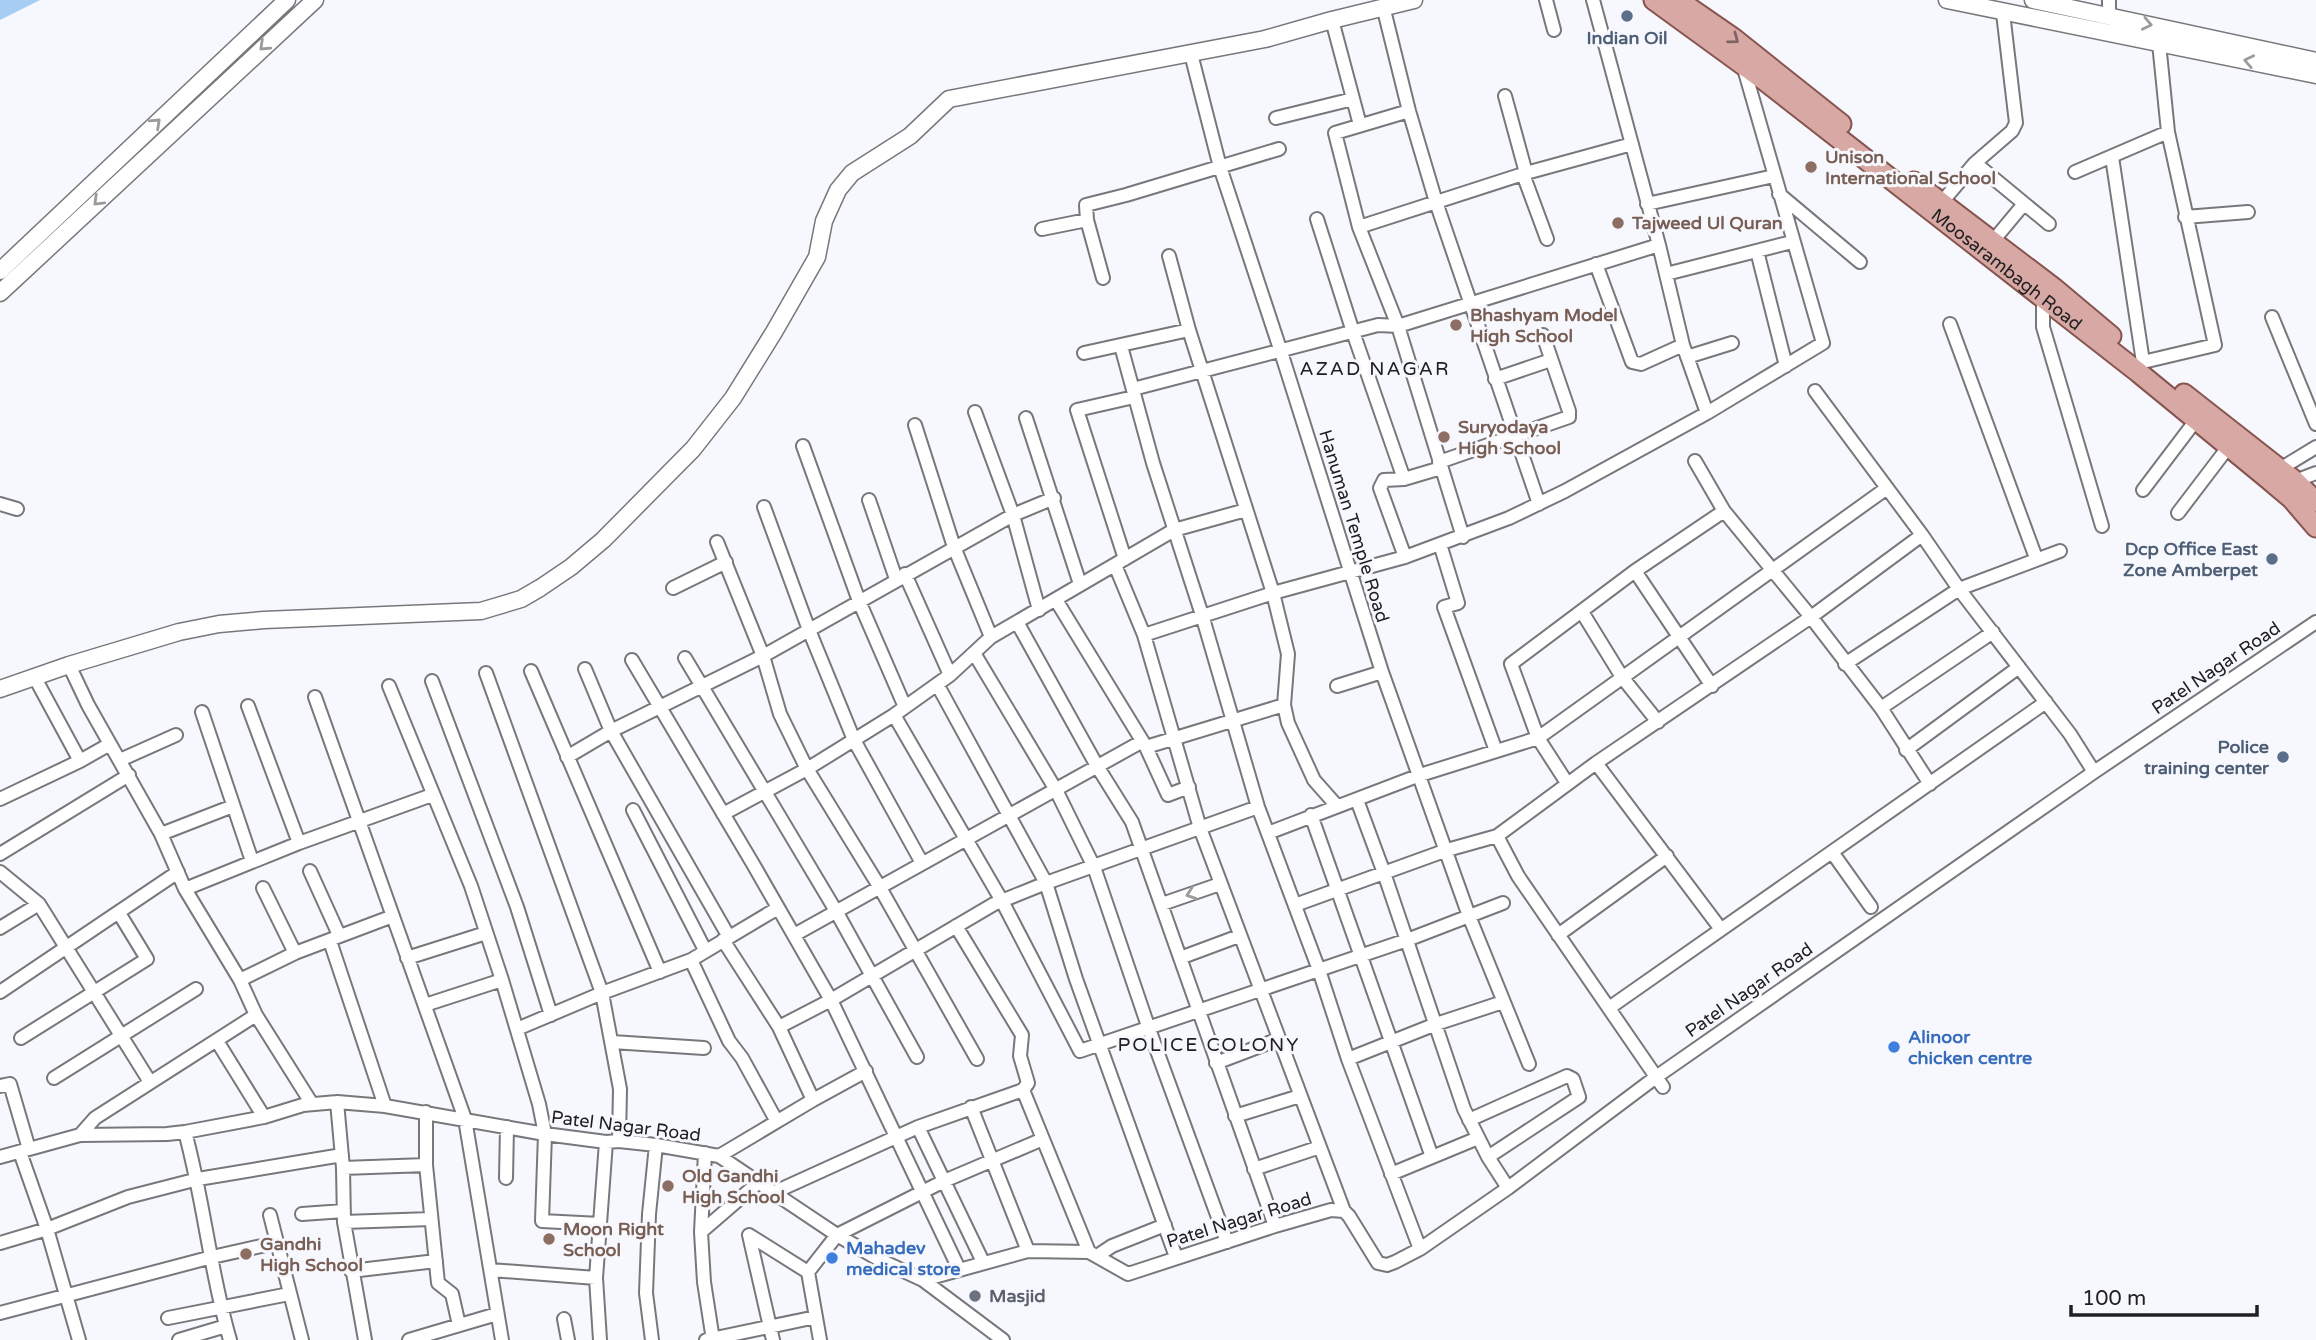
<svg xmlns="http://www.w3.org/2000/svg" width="2316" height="1340" font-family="'Varela Round',sans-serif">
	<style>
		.water { fill: #a6cdf3 }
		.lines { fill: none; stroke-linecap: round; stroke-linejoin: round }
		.minor-casing { stroke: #77787c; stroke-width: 16 }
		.tertiary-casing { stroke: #77787c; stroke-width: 19 }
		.primary-casing { stroke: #87544f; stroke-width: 23 }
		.minor { stroke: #fff; stroke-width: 12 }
		.tertiary { stroke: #fff; stroke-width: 16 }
		.primary { stroke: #d8a9a4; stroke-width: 19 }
		.oneway { stroke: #9b9b9c }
		.oneway2 { stroke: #7c6463 }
		.service-dot { fill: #5c6f8a; stroke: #f7f8fd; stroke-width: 2.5 }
		.education-dot { fill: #8d6e63; stroke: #f7f8fd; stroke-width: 2.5 }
		.shop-dot { fill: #3f7fe0; stroke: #f7f8fd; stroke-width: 2.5 }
		.worship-dot { fill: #6b7280; stroke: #f7f8fd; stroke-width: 2.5 }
		.labels { text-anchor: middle; stroke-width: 6; stroke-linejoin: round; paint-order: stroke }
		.service-label { font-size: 18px; font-weight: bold; fill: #4e5e75; stroke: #f7f8fd; text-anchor: end }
		.education-label { font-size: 18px; font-weight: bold; fill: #785e54; stroke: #f7f8fd; text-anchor: start }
		.street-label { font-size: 18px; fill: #202022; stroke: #f7f8fd }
		.shop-label { font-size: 18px; font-weight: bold; fill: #366cbe; stroke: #f7f8fd; text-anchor: start }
		.worship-label { font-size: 18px; font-weight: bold; fill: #5b616d; stroke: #f7f8fd; text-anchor: start }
		.neighbourhood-label { font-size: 19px; letter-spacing: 2px; fill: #202022; stroke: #f7f8fd }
	</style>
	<rect width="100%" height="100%" fill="#f7f8fd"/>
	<path class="water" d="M0,0h40l-40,20z"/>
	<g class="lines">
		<defs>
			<path id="minor" d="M1546,0l8,30
				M1593,0l66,245 24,100 24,68
				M2109,0v16
				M1383,6l26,105 27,91 103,302
				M1332,20l28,105
				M1191,54l29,113 61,185 101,320 87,244 60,148
				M1505,96l21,77
				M1409,111l-74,22 24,94 39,99 65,211
				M1276,118l77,-19
				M2112,157l31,205 72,-17 -47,-213 -9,-89
				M1975,163l74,61
				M2075,172l93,-40
				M1523,174l24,65
				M1779,194l81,68
				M1942,202l33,-39 37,-32 4,-8 -13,-110
				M1647,204l127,-28
				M2185,217l63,-5
				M1317,219l36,113 51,147 -20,1 -4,8 25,69
				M1359,227l167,-54 106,-29
				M1042,229l45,-9
				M1993,241l30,-36
				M1757,251l29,115
				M1169,256l20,74 84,263 15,61 -4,51 4,18 26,57 23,26
				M1596,264l36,98 9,2 42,-19
				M1666,274l126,-32
				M1103,278l-16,-58 -1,-15 40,-10 153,-46
				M2043,299v28l59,199
				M2272,317l44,107
				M1950,324l86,234
				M1121,346l32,117 49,152 56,192 61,163 29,89 72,190
				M1084,353l105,-23
				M1687,357l45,-14
				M1495,379l56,-19
				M1133,389l245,-64 20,1 261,-81
				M1815,391l107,144 37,54 111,145 24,38
				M975,412l38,103 26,95
				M1026,418l54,166
				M915,425l39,122 37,90
				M803,446l56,155 46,106
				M1695,461l29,50 87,106 70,91 49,76
				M1439,462l130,-45v-6l-26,-76
				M2280,469l36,-22
				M1404,479l37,-11
				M2295,481l21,-8
				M2143,490l53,-70
				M869,500l27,79
				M0,504l17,5
				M764,507l45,123 45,110 68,123
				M2178,513l51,-67
				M717,542l46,114 17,58 27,55 72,117 98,173
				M1440,544l18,59 -14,4 52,144
				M1125,559l-48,-149 57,-13
				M1115,565l29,70 56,193 144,383
				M1635,571l77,115
				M905,574l45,101
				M673,588l53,-26
				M1056,600l90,147 22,48 21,-8
				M1582,612l40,65 36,45
				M1017,622l80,144 35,56 143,404
				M1144,635l129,-42 132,-36 104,-39 56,-27 142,-78 116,-70 -80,-278
				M974,653l82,137 38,77 55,162 78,213
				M685,658l151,253 81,146
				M632,660l121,204 78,136 128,269
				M1845,664l114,-75 101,-38
				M69,665l19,40 73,129 24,55 55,91 16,35 56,89
				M585,669l26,62 118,206
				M531,671l129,301
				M486,673l116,320 18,96 -1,52
				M34,676l46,85
				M432,681l85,226 34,108
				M937,684l109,199 30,96 100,278
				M389,686l82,200 31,94 37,124 6,30 -3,87 58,3
				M1337,686l45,-14
				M315,697l150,422 37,221
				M248,706l51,137
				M1881,708l112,-76
				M202,712l50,149
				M894,715l108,186 78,150 327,-111 96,-37
				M1146,747l138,-42
				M1906,750l113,-83
				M567,757l44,-26 152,-75 250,-141 41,-17
				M120,760l56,-25
				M1596,763l124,165
				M1567,783l-29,-45 -27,-74 124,-93 89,-60
				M0,799l80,-38 30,-17
				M1357,800l27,73 80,236 24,48 20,31
				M633,810l72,140
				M723,814l84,-45 87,-54 56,-40 41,-38 183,-107 72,-20
				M1311,815l121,342
				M1268,833l152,-58 118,-37 349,-250
				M161,834l72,-28
				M1497,836l21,40 145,211
				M1832,852l39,55
				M0,854l129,-79
				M310,871l29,64
				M0,872l39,32 111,178
				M263,888l32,65
				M185,889l114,-46 133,-48
				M1162,904l58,-20
				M1295,905l152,-55 50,-14 99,-73 215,-146 111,-82
				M0,928l39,-24
				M794,935l347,-193
				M1558,935l109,-79
				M723,940l56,87 52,-27 163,-96 52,-21 212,-76
				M330,941l55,165
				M407,958l79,-25
				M1180,958l59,-22
				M691,960l38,81 13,17 34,62
				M240,980l55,-27 98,-37
				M0,992l178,-120
				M425,1005l77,-25
				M1609,1008l437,-306
				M779,1027l34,73 53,-29
				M517,1029l85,-36 89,-33 87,-52
				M21,1038l126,-79 -28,-46
				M217,1041l47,76
				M612,1042l92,6
				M1348,1059l88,-35 67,-22
				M1216,1063l63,-24
				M54,1078l142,-89
				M0,1086l10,-2 19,65
				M1023,1090l66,162
				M337,1102l6,66 1,54 21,118
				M971,1107l57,144
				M426,1112v53l12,118 14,11 7,31
				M1235,1116l65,-20
				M1469,1120l98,-44 6,3 6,18 -91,60
				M918,1127l65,135
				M185,1132c19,69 25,140 45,208
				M80,1135l15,-17 161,-103
				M20,1152l27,77 32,111
				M705,1153l-4,79 3,50 9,58
				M719,1156l94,-56
				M0,1157l80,-22 87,-1 18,-2 79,-15 39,-12 34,-3 48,4 160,28 61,8 13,-1 37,4 63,11 118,79 43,25 43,20 105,-29 61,1 39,22 147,-48 56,-16 13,1 5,5 29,47 9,2 8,-3 25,-13 88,-61 148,-111 438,-305 222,-150
				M343,1168l83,-3
				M1254,1169l66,-22
				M1391,1174l87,-36
				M506,1178l1,-51
				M775,1192l143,-65 105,-37 5,-7 -8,-27 2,-21 -66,-109
				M302,1214l42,-3
				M270,1215l32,125
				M344,1222l87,-3
				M701,1232l58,-50
				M0,1243l47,-14 81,-32 70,-18 144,-24
				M1097,1256l15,-10 53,-21
				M491,1270l105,8
				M351,1271l85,-10
				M923,1280l80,60
				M0,1313l212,-56 63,-14
				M168,1318l121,-24
				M564,1319l4,21
				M179,1340l47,-14
				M409,1340l88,-26
				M600,1340l-4,-62 10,-136
				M652,1340l-6,-47 3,-79 7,-69
				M706,1340l110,-23
				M773,1340l-24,-105 59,37
				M820,1340l-12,-68 29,-37 107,-54 99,-42"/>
			<path id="tertiary" d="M1947,0l369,75
				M2033,0l283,61
				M0,271l287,-271
				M0,293l315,-293
				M0,689l69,-24 110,-33 40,-8 45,-4 217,-9 40,-12 19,-11 31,-21 32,-27 90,-91 40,-51 41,-66 43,-75 7,-36 14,-31 14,-17 58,-37 39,-37 316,-60 67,-19 82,-20"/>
			<g id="primary">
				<path id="s1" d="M1654,0l110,80 374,292 128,105 26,22 24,28"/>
				<path d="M1678,0l55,38 108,86"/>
				<path d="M1914,182l141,107 56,47"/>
				<path d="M2184,394l111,87 21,21"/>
			</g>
		</defs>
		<use href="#minor" class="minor-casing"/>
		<use href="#tertiary" class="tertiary-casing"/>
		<use href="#primary" class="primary-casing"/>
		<use href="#minor" class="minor"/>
		<use href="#tertiary" class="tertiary"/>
		<use href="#primary" class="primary"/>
	</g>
	<defs><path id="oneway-chevron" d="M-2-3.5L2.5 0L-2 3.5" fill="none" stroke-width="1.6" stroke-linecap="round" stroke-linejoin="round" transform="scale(1.75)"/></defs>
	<g class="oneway">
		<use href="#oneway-chevron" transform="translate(2147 24) rotate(12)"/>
		<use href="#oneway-chevron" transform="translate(264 46) rotate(137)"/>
		<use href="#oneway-chevron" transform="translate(2249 61) rotate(-168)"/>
		<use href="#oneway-chevron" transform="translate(156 123) rotate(-43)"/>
		<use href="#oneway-chevron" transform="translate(98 201) rotate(136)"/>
		<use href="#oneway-chevron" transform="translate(1191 894) rotate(161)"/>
	</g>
	<use class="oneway2" href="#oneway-chevron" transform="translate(1734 39) rotate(37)"/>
	<g class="service-dot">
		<circle cx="1627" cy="16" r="7"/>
		<circle cx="2272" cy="559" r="7"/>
		<circle cx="2283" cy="757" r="7"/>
	</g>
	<g class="education-dot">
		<circle cx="1811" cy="167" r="7"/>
		<circle cx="1618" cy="223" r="7"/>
		<circle cx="1456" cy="325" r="7"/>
		<circle cx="1444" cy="437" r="7"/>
		<circle cx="668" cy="1186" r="7"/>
		<circle cx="549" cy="1239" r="7"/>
		<circle cx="246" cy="1254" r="7"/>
	</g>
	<g class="shop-dot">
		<circle cx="1894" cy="1047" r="7"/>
		<circle cx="832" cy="1258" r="7"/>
	</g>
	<circle class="worship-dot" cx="975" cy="1296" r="7"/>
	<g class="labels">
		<g class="service-label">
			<text x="1627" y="44" text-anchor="middle">Indian Oil</text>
			<text x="2258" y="555">Dcp Office East<tspan x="2258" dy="21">Zone Amberpet</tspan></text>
			<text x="2269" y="753">Police<tspan x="2269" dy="21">training center</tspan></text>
		</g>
		<g class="education-label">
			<text x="1825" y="163">Unison<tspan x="1825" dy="21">International School</tspan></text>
			<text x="1632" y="229">Tajweed Ul Quran</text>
			<text x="1470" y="321">Bhashyam Model<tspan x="1470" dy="21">High School</tspan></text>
			<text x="1458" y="433">Suryodaya<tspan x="1458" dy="21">High School</tspan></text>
			<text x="682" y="1182">Old Gandhi<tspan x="682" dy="21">High School</tspan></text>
			<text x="563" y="1235">Moon Right<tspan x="563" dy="21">School</tspan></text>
			<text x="260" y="1250">Gandhi<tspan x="260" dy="21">High School</tspan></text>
		</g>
		<g class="street-label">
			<text dy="6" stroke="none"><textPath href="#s1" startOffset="444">Moosarambagh Road</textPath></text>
			<text transform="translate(1354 526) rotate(73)" y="6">Hanuman Temple Road</text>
			<text transform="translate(2216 668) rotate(-34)" y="6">Patel Nagar Road</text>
			<text transform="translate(1749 990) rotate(-35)" y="6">Patel Nagar Road</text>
			<text transform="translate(626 1126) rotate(7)" y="6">Patel Nagar Road</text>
			<text transform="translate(1239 1220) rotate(-17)" y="6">Patel Nagar Road</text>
		</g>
		<g class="shop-label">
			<text x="1908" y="1043">Alinoor<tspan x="1908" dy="21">chicken centre</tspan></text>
			<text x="846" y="1254">Mahadev<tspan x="846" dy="21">medical store</tspan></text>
		</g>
		<g class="worship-label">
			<text x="989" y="1302">Masjid</text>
		</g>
		<g class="neighbourhood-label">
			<text x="1375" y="375">AZAD NAGAR</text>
			<text x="1209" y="1051">POLICE COLONY</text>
		</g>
	</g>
	<path d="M2071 1305v10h186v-10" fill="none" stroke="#202022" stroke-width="3.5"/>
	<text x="2082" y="1305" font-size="21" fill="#202022" stroke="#f7f8fd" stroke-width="5" paint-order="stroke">100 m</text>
</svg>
